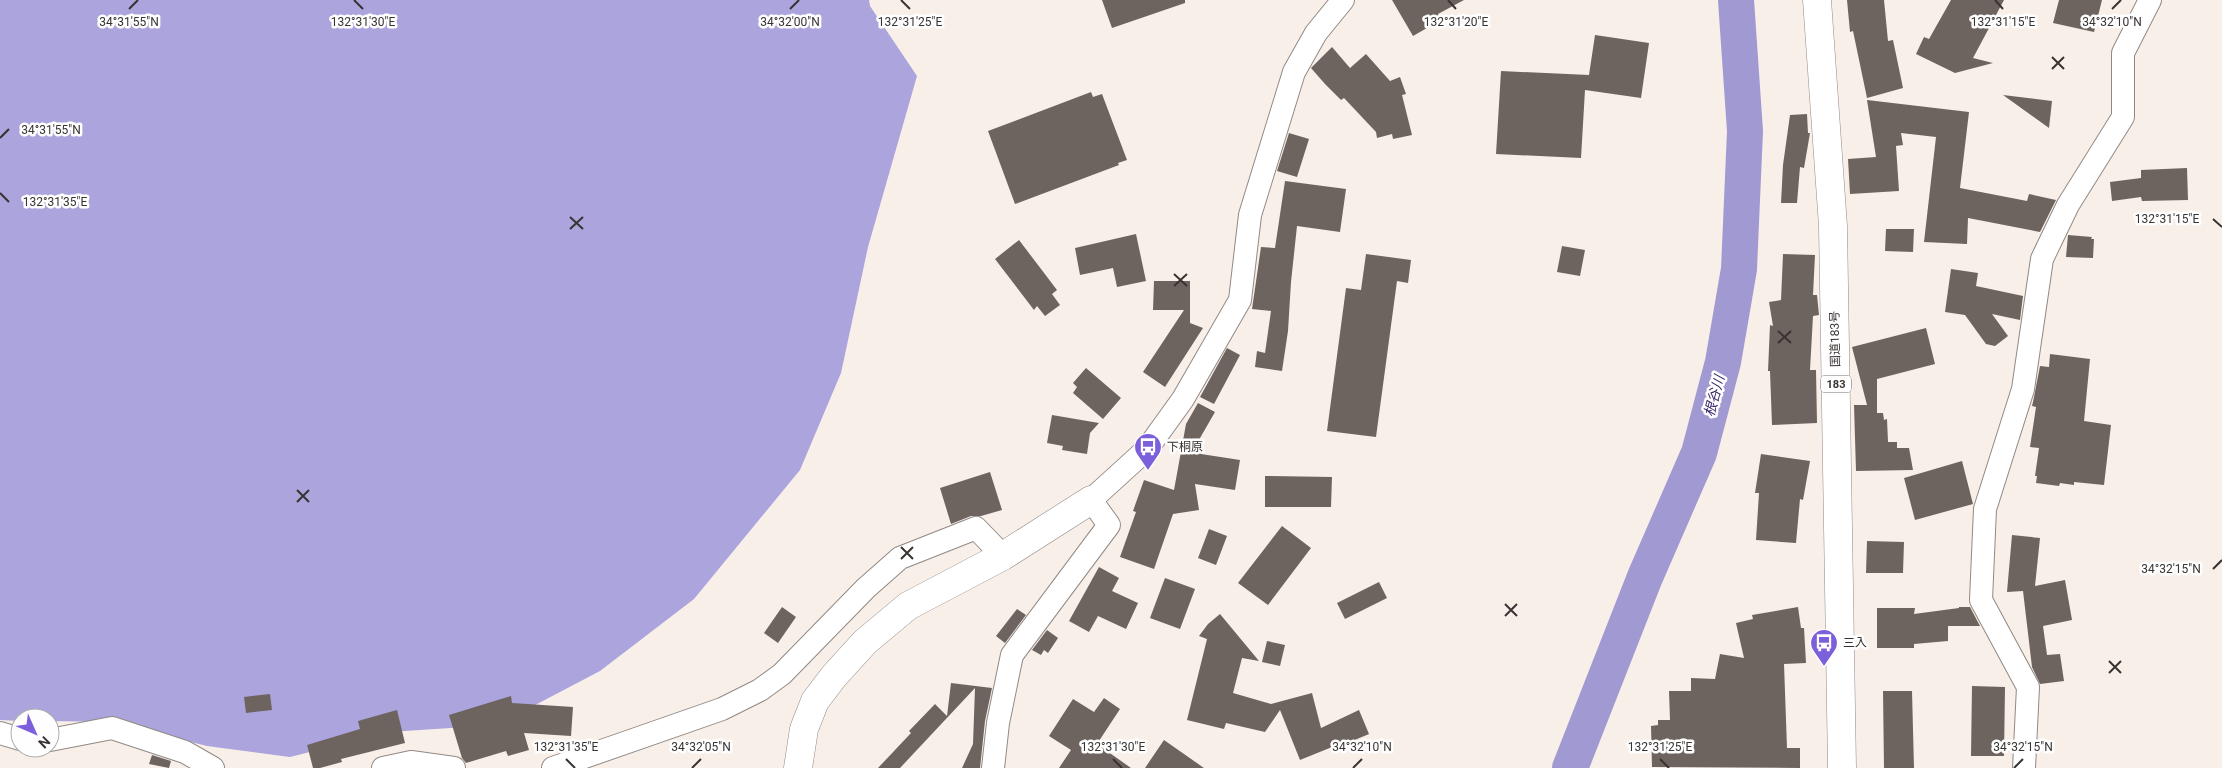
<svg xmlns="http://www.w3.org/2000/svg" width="2222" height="768" font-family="Roboto,'Noto Sans JP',sans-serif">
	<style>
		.forest { fill: #aca4dd }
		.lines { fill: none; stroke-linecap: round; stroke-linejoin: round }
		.river { stroke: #a19ad2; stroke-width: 36 }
		.building { fill: #6d6460 }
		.street-casing { stroke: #918984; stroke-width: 24 }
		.secondary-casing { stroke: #918984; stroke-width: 29 }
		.highway-casing { stroke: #918984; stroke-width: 29 }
		.street { stroke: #fff; stroke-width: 22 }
		.secondary { stroke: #fff; stroke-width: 28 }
		.highway { stroke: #fff; stroke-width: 28 }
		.ticks { fill: none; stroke: #373331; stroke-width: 2 }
		.labels { text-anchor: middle; stroke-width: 5; stroke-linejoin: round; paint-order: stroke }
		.shield { fill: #fefefe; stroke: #73706e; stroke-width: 1 }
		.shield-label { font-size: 11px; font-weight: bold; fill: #373331 }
		.street-label { font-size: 12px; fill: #373331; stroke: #fefefe }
		.poi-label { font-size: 12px; fill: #373331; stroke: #fefefe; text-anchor: start }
		.water-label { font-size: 14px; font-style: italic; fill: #38286b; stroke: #fefefe }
		.ticks-label { font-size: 12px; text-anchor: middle; fill: #373331; stroke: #fefefe; stroke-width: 5; stroke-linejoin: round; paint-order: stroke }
	</style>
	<rect width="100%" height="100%" fill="#f9efe9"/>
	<path class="forest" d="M0,0h869l1,6 47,70 -49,171 -27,126 -41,97 -106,129 -94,72 -103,54 -108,7 -99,25 -83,-11 -97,-24 -60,-1v-3h-30v3l-20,-1z"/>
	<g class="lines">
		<path class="river" d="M1570,768l75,-191 54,-124 24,-91 16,-93 6,-138 -9,-131"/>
	</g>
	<path class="building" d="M1102,0h83v3l-73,25z
		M1392,0h72l-26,14 3,6 -28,16z
		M1847,0h37l4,41 5,-1 10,48 -36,10 -14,-67 -3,1z
		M1951,0h53l-31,58 20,5 -38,10 -39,-19 8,-17 5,2z
		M2059,0h43l-8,32 -41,-9z
		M1595,35l54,8 -8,55 -56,-8 -4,68 -85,-4 5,-83 88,4z
		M1332,47l18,21 16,-14 24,27 10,-4 6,17 -4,1 10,40 -19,4 -1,-5 -15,4 -1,-6 -32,-34 -3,2 -16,-16 -14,-16z
		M1091,92l2,5 9,-3 25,66 -9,3 1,2 -104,39 -27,-73z
		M2003,95l49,6 -3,27z
		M1867,100l102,12 -9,76 67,13 2,-7 27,6 -16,32 -72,-14 -1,26 -43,-2 12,-105 -35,-4 2,12 -7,1 3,45 -49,3 -2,-35 28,-2z
		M1807,114l1,19h2l-6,35 -4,-1 -3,36h-16l2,-38 7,-50z
		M1289,133l20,6 -12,38 -20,-6z
		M2187,168l1,32 -46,1 -1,-4 -29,4 -2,-19 31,-4v-8z
		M1285,181l61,8 -6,43 -43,-6 -6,56 -3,49 -6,40 -27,-4 2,-16 8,2 6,-42 -19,-2 9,-62 14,1z
		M1886,229h28l-1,23 -28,-1z
		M1136,234l10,47 -29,6 -4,-19 -33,7 -5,-27z
		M2068,235l24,2 -1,2h3l-1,19 -27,-1z
		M1019,240l38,50 -5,4 8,11 -15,11 -8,-10 -3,4 -39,-51z
		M1562,246l23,4 -5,26 -23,-4z
		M1366,254l45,6 -3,23 -11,-2 -21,156 -49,-6 19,-143 15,2z
		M1783,254l32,1 -2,40h4l2,20 -6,1 -3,54h6l1,53 -45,2 -2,-54h-2l2,-46 3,1 -4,-24 12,-2z
		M1951,269l27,4 -2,13 47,10 -3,24 -28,-6 16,22 -13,10 -9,-2 -21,-29 -20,-3z
		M1154,281h36v42l13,5 -38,59 -22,-15 41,-62h-31z
		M1926,328l9,36 -58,15v34h6l1,7 3,-1 1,23h9v6h12l4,22 -57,1 -2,-66h13l-15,-58z
		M1227,348l13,7 -26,49 -14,-7z
		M2050,354l40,5 -6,62 27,4 -7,60 -30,-3v3l-14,-2 -1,3 -23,-3 1,-7h-2l4,-28 -9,-1 6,-40 -4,-1 1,-4 7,-36 9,1z
		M1086,368l35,30 -18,21 -30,-26 4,-6 -4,-4z
		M1198,403l17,9 -19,33 7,1 -2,8 39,6 -5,30 -40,-6 4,26 -26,4 -19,55 -34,-12 16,-45 -3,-1 11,-31 30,10 12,-66z
		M1052,415l47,8 -9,10 -3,21 -25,-4 1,-4 -16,-3z
		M1761,454l49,7 -7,39 -3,-1 -4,44 -40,-3 3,-47h-4z
		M1962,461l11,43 -58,16 -11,-42z
		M990,472l12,38 -21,6h-10l-20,8 -11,-36z
		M1265,476l67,1 -1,30h-66z
		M1282,526l29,22 -43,57 -30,-22z
		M1209,529l18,7 -11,29 -18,-7z
		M2012,535l28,3 -5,48 30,-6 7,40 -29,6 4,29 13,-1 4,27 -24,3 -8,-17 -9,-76 -16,1z
		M1867,541l37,1 -1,31h-37z
		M1099,567l20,11 -7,13 26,12 -12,26 -28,-13 -9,16 -20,-11z
		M1165,578l30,11 -15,40 -30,-11z
		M1379,582l8,16 -42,21 -8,-16z
		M782,607l14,10 -18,26 -14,-10z
		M1798,607l3,21h3l2,35 -22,1 3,84h13v20l-148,-1 -1,-41 7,-1v-5h12l-1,-29h22v-13l24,1 5,-25 24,4 -8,-35 17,-4 -1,-4z
		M1959,607h11l10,19h-32v15l-34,3v4h-37v-40h38l-1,6 45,-6z
		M1017,609l9,6 -21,28 -9,-7z
		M1220,614l39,47 -17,-3 -9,35 38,11 41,-11 9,35 38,-18 10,24 -31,13 -1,-2 -37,15 -20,-50 -15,22 -39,-9 -2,6 -37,-9 20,-81 -8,-3 9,-12z
		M1047,630l11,8 -10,15 -4,-3 -3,5 -9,-5z
		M1267,641l18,4 -5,21 -18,-4z
		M951,683l41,5 -7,33 -5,47h-18l11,-24 2,-56 -75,80h-22l33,-35 -2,-2 26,-27 12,12z
		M1972,686l33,1 -1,69h-33z
		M1883,691h29l2,77h-30z
		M270,694l2,16 -26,3 -2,-16z
		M511,696l1,7 61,4 -2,29 -47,-3 5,17 -21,6 -2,-5 -40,12 -4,-5 -13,-43z
		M1104,698l16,11 -23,35 34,24h-72l12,-18 -22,-14 24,-37 21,13z
		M397,710l8,33 -64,16 1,3 -22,6h-7l-6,-23 53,-16 -2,-8z
		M1164,740l40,28h-59z
		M152,755l19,6 -2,7 -20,-4z"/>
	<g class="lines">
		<defs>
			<path id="street" d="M0,733l20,6
				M50,740l62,-12 73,24 28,16
				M383,768l28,-6 43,6
				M553,768l169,-59 38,-19 22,-16 84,-86 34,-30 76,-30 27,28
				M993,768l5,-45 14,-68 97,-130 -18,-25 56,-51 36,-50 57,-99 10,-85 44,-143 22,-39 27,-33
				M2024,768l4,-81 -47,-87 4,-91 38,-120 19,-130 26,-54 55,-88v-64l27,-53"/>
			<path id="secondary" d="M798,768l6,-39 11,-28 19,-25 31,-34 43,-36 95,-50 88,-56"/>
			<path id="highway" d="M1817,0l16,226 9,542"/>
		</defs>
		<use href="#street" class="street-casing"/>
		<use href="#secondary" class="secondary-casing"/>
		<use href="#highway" class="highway-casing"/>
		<use href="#street" class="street"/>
		<use href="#secondary" class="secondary"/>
		<use href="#highway" class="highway"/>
	</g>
	<path class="ticks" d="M354,0l9,9M901,0l9,9M1448,0l8,9M1995,0l8,9M129,9l9,-9M790,9l9,-9M2112,9l9,-9M2052,57l12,12M2052,69l12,-12M0,138l9,-9M0,193l9,9M570,217l13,12M2213,219l9,8M570,229l13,-12M1174,274l13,12M1174,286l13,-12M1778,331l13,12M1778,343l13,-12M297,490l12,12M297,502l12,-12M901,547l12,12M901,559l12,-12M2213,569l9,-9M1505,604l12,12M1505,616l12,-12M2109,661l12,12M2109,673l12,-12M566,759l9,9M1113,759l9,9M1660,759l9,9M692,768l9,-9M1353,768l9,-9M2014,768l9,-9"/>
	<defs>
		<symbol id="bus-pin" viewBox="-11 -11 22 30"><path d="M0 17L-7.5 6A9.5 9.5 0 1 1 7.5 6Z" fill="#7c5fda" stroke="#fefefe"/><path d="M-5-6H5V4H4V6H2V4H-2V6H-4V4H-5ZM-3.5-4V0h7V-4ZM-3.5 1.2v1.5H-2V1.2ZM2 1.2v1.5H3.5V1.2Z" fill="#fff"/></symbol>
	</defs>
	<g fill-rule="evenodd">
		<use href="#bus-pin" x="1132" y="431" width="32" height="43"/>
		<use href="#bus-pin" x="1808" y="627" width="32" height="43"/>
	</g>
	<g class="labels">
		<rect class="shield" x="1821" y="375.5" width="30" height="17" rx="4"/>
		<g class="shield-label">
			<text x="1836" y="388">183</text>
		</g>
		<g class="street-label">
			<text transform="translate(1835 339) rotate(-91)" y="4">国道183号</text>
		</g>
		<g class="poi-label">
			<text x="1167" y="451">下桐原</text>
			<text x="1843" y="647">三入</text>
		</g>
		<g class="water-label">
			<text transform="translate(1714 396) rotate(-75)" y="5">根谷川</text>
		</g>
	</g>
	<g class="ticks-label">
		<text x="129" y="26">34°31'55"N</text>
		<text x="363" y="26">132°31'30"E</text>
		<text x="790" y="26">34°32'00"N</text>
		<text x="910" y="26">132°31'25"E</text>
		<text x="1456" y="26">132°31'20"E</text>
		<text x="2003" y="26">132°31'15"E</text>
		<text x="2112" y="26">34°32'10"N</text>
		<text x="51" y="134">34°31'55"N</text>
		<text x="55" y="206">132°31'35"E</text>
		<text x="2167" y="223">132°31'15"E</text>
		<text x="2171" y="573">34°32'15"N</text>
		<text x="566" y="751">132°31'35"E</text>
		<text x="701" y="751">34°32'05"N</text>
		<text x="1113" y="751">132°31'30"E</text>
		<text x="1362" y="751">34°32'10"N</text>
		<text x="1660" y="751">132°31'25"E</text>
		<text x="2023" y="751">34°32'15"N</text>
	</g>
	<g transform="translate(35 733) rotate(135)"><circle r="24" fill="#fefefe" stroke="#aeadac"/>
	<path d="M0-4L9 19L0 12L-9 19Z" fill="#7c5fda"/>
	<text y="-8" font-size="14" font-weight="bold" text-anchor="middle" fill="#373331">N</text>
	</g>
</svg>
